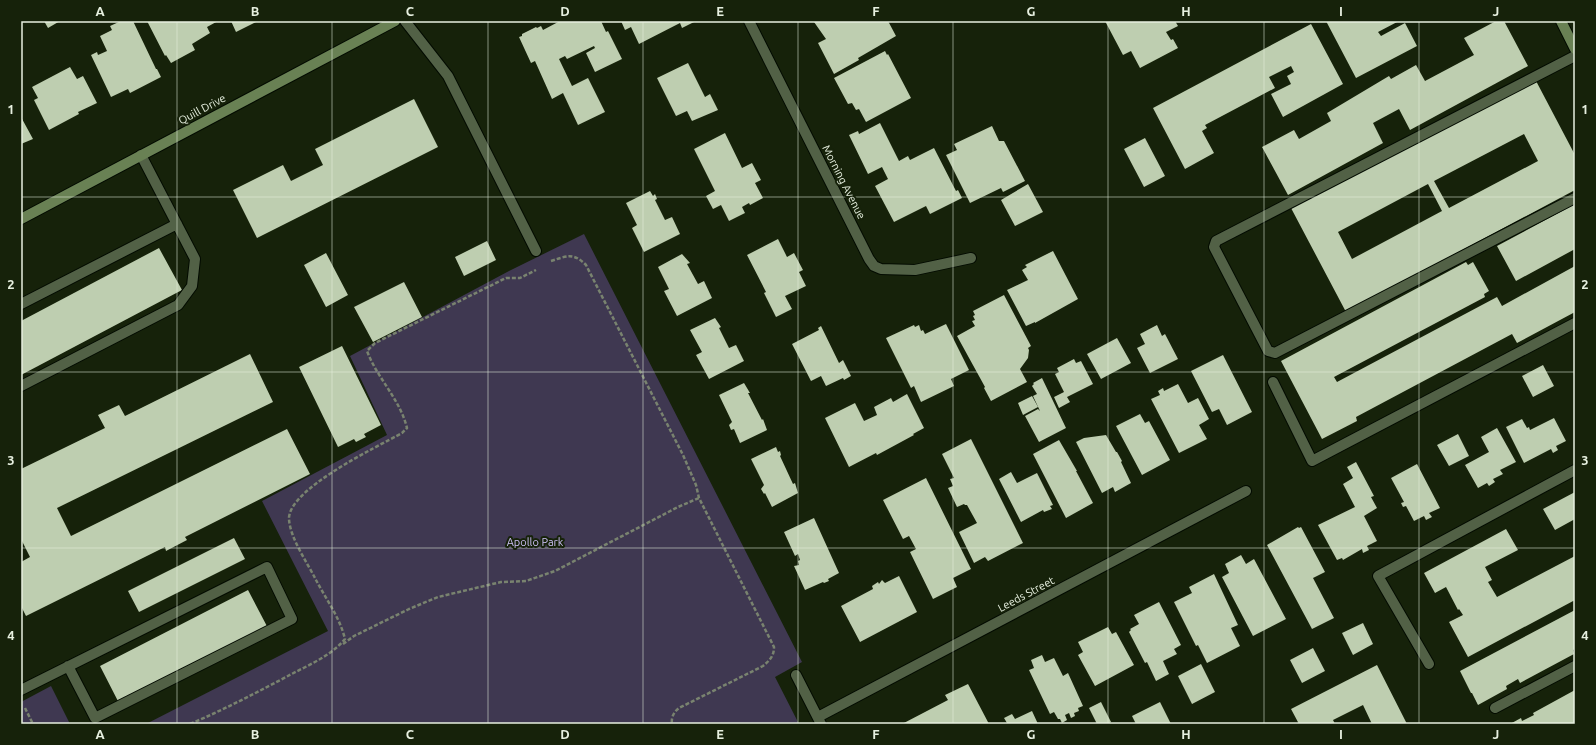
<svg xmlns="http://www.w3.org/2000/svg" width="1596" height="745" font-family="Ubuntu,sans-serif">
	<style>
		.green { fill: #3f3851 }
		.building { fill: #beceb0; fill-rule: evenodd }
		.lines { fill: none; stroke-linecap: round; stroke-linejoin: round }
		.lane-casing { stroke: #030b00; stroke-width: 12 }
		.street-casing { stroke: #030b00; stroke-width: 12 }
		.secondary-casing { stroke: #030b00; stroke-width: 12 }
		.path { stroke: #79836f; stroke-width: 2.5; stroke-dasharray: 4 2; stroke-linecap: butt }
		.lane { stroke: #526146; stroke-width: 10 }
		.street { stroke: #526146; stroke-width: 10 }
		.secondary { stroke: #698154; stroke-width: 10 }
		.grid { fill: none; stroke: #e7f0e0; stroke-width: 1; stroke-opacity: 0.55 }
		.labels { text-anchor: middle; stroke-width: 4; stroke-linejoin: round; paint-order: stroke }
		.street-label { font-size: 11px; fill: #e7f0e0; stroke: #16220a }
		.park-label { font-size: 11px; fill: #cfc1f8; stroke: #16220a }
		.neatline { fill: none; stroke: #e7f0e0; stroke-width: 1.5 }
		.grid-label { font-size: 13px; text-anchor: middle; font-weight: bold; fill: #e7f0e0 }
	</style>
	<rect width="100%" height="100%" fill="#16220a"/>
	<path class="green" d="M584,234l218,428 -27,15 24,47h-653l182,-93 -66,-130 125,-66 -37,-79 159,-85z
		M51,686l19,38h-49v-22z"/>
	<path class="building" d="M44,21h16l-12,7z
		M121,21h12l23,48h1l4,8 -31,16 -2,-4 -17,8 -20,-42 6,-3 1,3 9,-4 -7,-15 12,-6 -2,-4z
		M147,21h71l-11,6 3,6 -18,11 3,6 -24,13 -5,-8 -1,1z
		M231,21h27l-22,11z
		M560,21h41l5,11 2,-1 14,28 -27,13 -9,-19 9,-5 -1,-2 -27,13 -2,-3 -6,3 13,27 16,-8 17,34 -27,13 -15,-32 -11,6 -17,-38 -4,2 -12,-26 3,-1v-2l14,-7 1,1 4,-2 2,4z
		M621,21h75l-14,7 -2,-5 -41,21 -8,-17 -6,3z
		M816,21h72l8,15 -38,22 1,2 -25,14 -16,-31 8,-4 -12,-17z
		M1105,21h70l3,5 -12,6 5,8 2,-1 5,9 -38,20 -9,-17 -8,4z
		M1326,21h73l-21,11 3,4 24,-13 12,23 -61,32z
		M1496,21h8l24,45 -118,64 -11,-21 -26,14 10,20 -95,52 -26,-48 32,-17 5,9 32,-18 -4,-8 62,-37 2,3 25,-14 9,16 49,-26 -10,-17z
		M1311,24l32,60 -60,33 -12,-23 20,-10 -4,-8 7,-4 -3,-6 -22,11 6,11 -70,37 2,3 -5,3 12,22 -29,16 -32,-61z
		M885,51l2,4 1,-1 23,44 -45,24 -7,-13 -3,1 -4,-7 -4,1 -14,-26z
		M688,63l17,34 5,-3 8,16 -26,11 -5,-10 -11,5 -19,-38z
		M70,67l7,12 6,-3 14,27 -19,9 1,2 -30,16 -15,-30 4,-2 -6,-11z
		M1535,79l40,76v35l-229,122 -55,-104zM1524,134l14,27 -89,47 -15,-27zM1428,184l14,27 -90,48 -14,-27z
		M414,99l24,48 -181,91 -24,-48 50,-25 8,16 32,-16 -8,-16z
		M21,117l12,22 -12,5z
		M880,123l19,38 9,-5 2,4 24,-12 22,43 2,-1 4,8 -32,16 -4,-8 -32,16 -19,-36 13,-7 -6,-12 -14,7 -19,-39 9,-4 1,3z
		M992,126l7,15h5l21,40 -22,11 -2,-4 -31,15 -24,-48 11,-5 -3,-6z
		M725,133l17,35 10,-5 9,17 -6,3 8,15 -13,7 -1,-2 -7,4 3,6 -16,8 -8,-16 -8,4 -7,-13 9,-5 -21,-42z
		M1145,138l20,38 -21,11 -20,-38z
		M1028,184l15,28 -28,14 -14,-26z
		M650,191l3,5 2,-2 2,5 -2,1 10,20 7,-3 8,17 -36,18 -12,-24 5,-3 -11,-22z
		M1575,204v45l-59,32 -19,-35z
		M778,239l9,18 7,-4 9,17 -4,2 7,14 -21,10 7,13 -16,8 -12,-24 2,-1 -19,-37z
		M487,241l9,19 -32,16 -9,-19z
		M159,248l23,42 -161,85v-54z
		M1053,251l25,48 -43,24v-1l-9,4 -19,-36 21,-10 -6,-10 5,-3 -2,-2z
		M326,253l22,42 -22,12 -22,-42z
		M682,254l8,9 -3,1 11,20 6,-3 8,17 -35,18 -13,-25 5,-2 -11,-22z
		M1466,262l2,3 5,-3 16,29 -5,3 1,3 -151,80 3,5 160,-85 5,9 73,-40v46l-58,31 -5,-9 -156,83 1,4 -35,18 -41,-78z
		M404,282l18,35 -49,25 -19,-35z
		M1004,295l27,51 -3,2 1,2 -1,8 -8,11 7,13 -36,19 -7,-13 1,-1 -28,-51 18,-10 -3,-5 3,-1 -2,-4 2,-1 -2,-4z
		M715,318l6,9 -2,1 10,20 7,-3 8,16 -35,18 -13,-24 6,-3 -12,-22z
		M946,324l23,46 -18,9 3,7 -33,16 -7,-16 -3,2 -25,-50 28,-13 1,2 4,-2 2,6 2,-1 2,4z
		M1157,325l5,11 3,-2 13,25 -28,14 -13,-25 8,-4 -5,-10z
		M821,326l18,37 4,-3 8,16 -7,4 -1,-2 -17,8 -5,-10 -10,5 -19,-37 27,-14 -1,-2z
		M1117,338l14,25 -30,16 -14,-25z
		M342,346l39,79 -17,9 2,3 -10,5 -2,-3 -16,8 -39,-80z
		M250,354l23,48 -216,106 14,28 216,-107 23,45 -125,63 2,3 -21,11 -1,-4 -139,69 -5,-10v-44l9,-5 -9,-18v-70l84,-41 -7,-13 21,-10 6,11z
		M1223,355l29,57 -25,13 -8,-16 -7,3 -21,-41z
		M1074,359l2,4 5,-2 12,23 -26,13 3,5 -11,6 -5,-11 10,-5 -9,-18 4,-2 -2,-4z
		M1543,365l11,21 -21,11 -11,-21z
		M1042,378l24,50 -27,14 -14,-26 13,-7 2,2 -7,-15 4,-2 -5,-8 2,-2 -1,-1z
		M744,383l6,10h-2l14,27 1,-1 4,11 -27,13 -6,-14 -3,1 -2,-5 3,-3 -13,-27z
		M1178,384l10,19 10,-5 11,21 -10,6 8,14 -28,14 -28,-54 9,-4 -2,-4 5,-3 1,3z
		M907,394l17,34 -11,6 1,1 -37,20 -1,-2 -27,14 -24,-49 30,-15 9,18 13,-6 -3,-8 17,-9 2,4z
		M1032,396l6,11 -15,8 -5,-12z
		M1140,414l5,9 4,-2 21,39 -28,15 -26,-49z
		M1554,418l12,23 -10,5 2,4 -5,3 -2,-4 -27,14 -18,-36 16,-8 5,9 2,-1 1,3z
		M1497,428l19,34 -16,8 3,4 -10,5 2,3 -6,4 -2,-3 -9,5 -13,-23 24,-13 -8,-15z
		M1458,434l11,22 -20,10 -12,-21z
		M1106,435l10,17h1l5,9 -1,1 10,21 -16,9 -2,-5 -11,6 -26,-51 8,-4z
		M971,439l52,104 -35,18 -3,-4 -11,6 -15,-31 18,-9 -10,-18h-2l-1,-1 -7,3 -9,-19 5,-2 -3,-7 4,-1 -12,-24z
		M1059,440l18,31h-1l17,32 -27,15 -33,-64z
		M776,447l2,5 2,-1 1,4 -1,1 13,28 2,-1 3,10 -26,14 -7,-14 -1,1 -3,-5 3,-4 -13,-26z
		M1356,462l18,34 -3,1 6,11 -13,8 13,25 -10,5 2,4 -6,3 -1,-4 -19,11 -1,-2 -5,2 -19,-35 37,-18 -12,-23 10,-6 -6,-11z
		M1417,464l23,44 -11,5 3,4 -6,3 -2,-4 -10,5 -8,-15 -3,1 -2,-4 3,-1 -13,-24z
		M1011,472l6,11 20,-10 16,32 -3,1 2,3 -8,3 -1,-2 -22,12 -22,-43z
		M926,478l45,91 -18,9 4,9 -24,12 -23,-47 6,-3 -7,-13 -6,3 -20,-39z
		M1575,492v27l-20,11 -12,-21z
		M814,518l25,55 -11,6 1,2 -5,2 -1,-1 -18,8 -11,-24 5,-1 -1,-4 2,-1 -2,-6 -3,2 -11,-24z
		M1298,527l1,1 2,-1 24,45 -12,6 21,40 -22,11 -45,-84z
		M1506,529l12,21 -33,17 7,13 -4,2 9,15 78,-41v44l-107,57 -19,-35 14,-7 -4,-6 -1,1 -12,-23 -11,6 -11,-20z
		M234,538l11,21 -106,53 -11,-21z
		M1241,555l5,9 8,-5 32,60 -33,17 -31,-59 7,-4 -4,-9z
		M1214,574l24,51 -7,3 9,18 -33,17 -9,-18 -2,1 -22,-44 18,-9 -3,-6z
		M899,576l18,36 -57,30 -19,-36 32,-17 -1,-3 6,-4 1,2 3,-4 3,3z
		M248,590l22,42 -149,75 -21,-41z
		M1159,602l22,43 -7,4 3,5 -14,7 6,13 -13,7 -9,-19 -2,1 -16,-31 2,-2 -1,-1 9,-5 -5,-9z
		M1575,610v39l-2,1 1,4 -54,29 -2,-4 -12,7 1,3 -29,16 -6,-12h-1l-11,-22z
		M1363,623l10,21 -20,11 -11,-22z
		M1108,627l4,7 4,-2 18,33 -39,21 -17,-31 5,-3 -5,-10z
		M1313,648l12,23 -23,12 -12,-23z
		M1042,655l3,7 9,-4 9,18 5,-3 15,33 -5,2 1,3 -5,2 1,3 -4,2 -2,-5 -4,2 2,5 -5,3 -2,-4h-2l-4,-7 -4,2 -21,-44 5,-2 -3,-8z
		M1201,664l14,28 -23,12 -14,-28z
		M1377,665l30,59h-35l-9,-19 -30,15 2,4h-36l-8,-15z
		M968,684l21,40h-87l46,-24 -3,-5z
		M1575,690v34h-65l11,-6 1,3 12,-6 -1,-2z
		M1101,702l10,20 -3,2h-11l-8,-16z
		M1160,702l11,22h-35l-4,-8z
		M1032,711l6,13h-34l3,-1 -3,-5 8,-4 3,5z"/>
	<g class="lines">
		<defs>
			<path id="lane" d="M405,21l43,55 88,175
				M1575,56l-359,185 -2,6 54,104 7,2 300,-155
				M21,304l156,-80
				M1273,382l39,79 263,-138
				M21,386l157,-81 14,-19 3,-27 -54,-104
				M1429,664l-51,-88 197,-106
				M21,690l246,-123 25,52 -197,99 -27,-52
				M1495,708l80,-42"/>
			<path id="street" d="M749,21l120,238 5,7 7,3 34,1 56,-12
				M796,675l25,49
				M818,717l428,-226"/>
			<path id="secondary" d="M1561,21l14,28
				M21,219l374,-198"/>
		</defs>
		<use href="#lane" class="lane-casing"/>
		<use href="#street" class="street-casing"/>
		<use href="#secondary" class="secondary-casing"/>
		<path class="path" d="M551,261c16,-5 22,-9 35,4l97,190 13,30 3,13 75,149c0,9 -4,13 -11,19l-84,42c-5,4 -8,9 -7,16
			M343,644l11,-8 55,-27 29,-12 63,-15 25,-1 29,-10 123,-64 21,-9
			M25,708l8,16
			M190,724c33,-14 64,-30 96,-47 20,-11 44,-20 59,-38 -5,-21 -19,-40 -29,-59 -9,-18 -26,-42 -27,-61 -1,-30 88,-72 113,-86l5,-5c-7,-29 -30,-50 -40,-77l8,-8 131,-65h14l16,-8"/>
		<use href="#lane" class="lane"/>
		<use href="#street" class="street"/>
		<use href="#secondary" class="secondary"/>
	</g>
	<path class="grid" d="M177,21v703M332,21v703M488,21v703M643,21v703M798,21v703M953,21v703M1108,21v703M1264,21v703M1419,21v703M21,197h1554M21,372h1554M21,548h1554"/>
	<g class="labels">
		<g class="street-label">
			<text transform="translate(202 109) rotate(-28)" y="4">Quill Drive</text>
			<text transform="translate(844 182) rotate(63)" y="4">Morning Avenue</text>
			<text transform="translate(1026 594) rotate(-28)" y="4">Leeds Street</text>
		</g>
		<g class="park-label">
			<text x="535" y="546">Apollo Park</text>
		</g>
	</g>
	<rect width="1596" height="745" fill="none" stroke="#16220a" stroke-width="44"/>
	<rect x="22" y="22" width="1552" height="701" class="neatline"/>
	<g class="grid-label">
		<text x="100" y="16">A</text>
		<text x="255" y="16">B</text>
		<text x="410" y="16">C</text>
		<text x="565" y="16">D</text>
		<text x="720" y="16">E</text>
		<text x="876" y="16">F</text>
		<text x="1031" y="16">G</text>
		<text x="1186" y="16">H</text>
		<text x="1341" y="16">I</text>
		<text x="1496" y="16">J</text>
		<text x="11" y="114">1</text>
		<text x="1585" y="114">1</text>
		<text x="11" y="289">2</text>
		<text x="1585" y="289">2</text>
		<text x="11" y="465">3</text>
		<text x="1585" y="465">3</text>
		<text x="11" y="640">4</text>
		<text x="1585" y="640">4</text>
		<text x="100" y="739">A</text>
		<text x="255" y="739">B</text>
		<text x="410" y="739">C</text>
		<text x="565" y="739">D</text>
		<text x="720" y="739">E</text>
		<text x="876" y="739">F</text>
		<text x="1031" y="739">G</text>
		<text x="1186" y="739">H</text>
		<text x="1341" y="739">I</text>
		<text x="1496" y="739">J</text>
	</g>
</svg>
